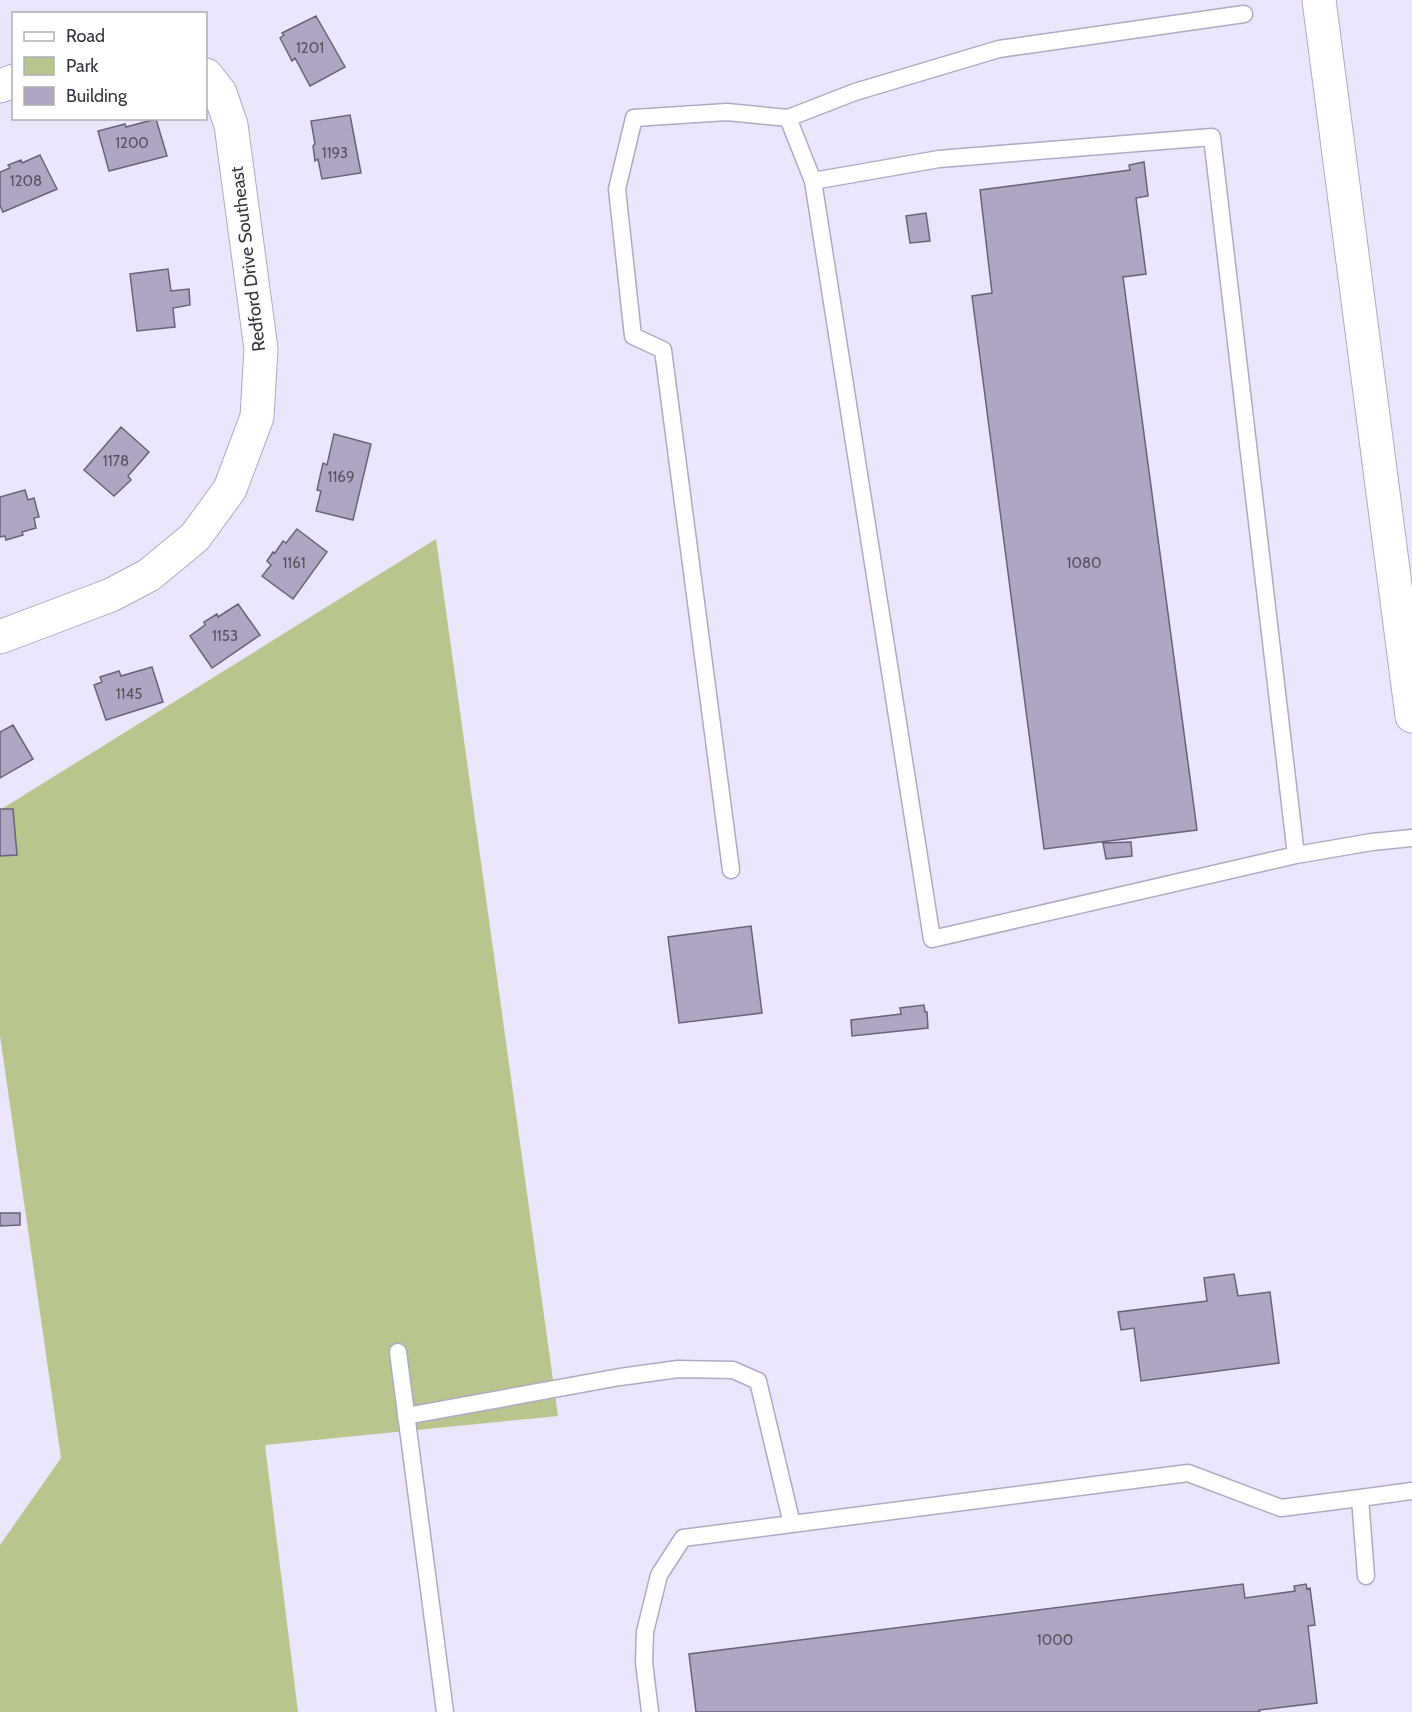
<svg xmlns="http://www.w3.org/2000/svg" width="1412" height="1712" font-family="Cabin,sans-serif">
	<style>
		.green { fill: #b8c58c }
		.building { fill: #afa7c1; stroke: #69627a; stroke-width: 1.5 }
		.lines { fill: none; stroke-linecap: round; stroke-linejoin: round }
		.service-casing { stroke: #b1a9c3; stroke-width: 19 }
		.minor-casing { stroke: #b1a9c3; stroke-width: 35 }
		.tertiary-casing { stroke: #b1a9c3; stroke-width: 35 }
		.service { stroke: #fff; stroke-width: 16 }
		.minor { stroke: #fff; stroke-width: 33 }
		.tertiary { stroke: #fff; stroke-width: 33 }
		.labels { text-anchor: middle; stroke-width: 6; stroke-linejoin: round; paint-order: stroke }
		.number-label { font-size: 15px; fill: #565260 }
		.street-label { font-size: 18px; fill: #393540; stroke: #fff }
	</style>
	<rect width="100%" height="100%" fill="#ece6fc"/>
	<path class="green" d="M436,539l122,877 -293,29 33,267h-298v-167l61,-87 -61,-422v-226z"/>
	<path class="building" d="M316,16l29,51 -35,19 -15,-28 -3,3 -12,-23 4,-3 -2,-2z
		M350,115l11,58 -39,6 -4,-20 -3,2 -2,-15 2,-2 -4,-23z
		M156,119l11,37 -58,15 -11,-40 27,-7 1,3z
		M40,155l17,34 -54,23 -3,-6v-34l10,-4 -2,-3 13,-5 1,3z
		M1144,162l4,34 -12,2 10,76 -23,3 74,553 -153,19 -72,-553 20,-3 -12,-103 150,-20 -1,-5z
		M926,213l4,28 -20,2 -4,-27z
		M168,269l3,22 18,-2 1,16 -17,3 2,19 -38,4 -7,-57z
		M121,427l28,25 -21,24 3,4 -17,16 -30,-26z
		M334,434l37,10 -18,76 -37,-9 5,-20 -4,-1 6,-27 4,2z
		M25,490l3,10 6,-2 5,19 -5,1 2,10 -14,4 1,3 -17,5 -1,-4 -5,1v-40z
		M297,529l30,23 -34,47 -31,-23 9,-11 -4,-4 6,-9 2,1 8,-12 3,2z
		M238,604l22,31 -48,33 -22,-32 15,-11 -1,-3 13,-8 1,3z
		M152,667l11,35 -57,18 -12,-35 8,-3 -2,-5 19,-6 2,5z
		M13,725l20,34 -33,19v-46z
		M0,809h13l4,46 -17,1z
		M1131,842l1,14 -26,3 -3,-16z
		M751,926l11,87 -83,10 -11,-86z
		M924,1005l1,7h2l1,16 -76,8 -1,-16 50,-6 -1,-6z
		M0,1213h20v12l-20,1z
		M1234,1274l4,22 32,-4 9,71 -138,18 -7,-53 -13,2 -3,-18 89,-11 -3,-23z
		M1243,1584l2,14 50,-7 -1,-5 12,-2 1,5 3,-1 5,37 -7,1 9,77 -58,7 1,2h-564l-7,-58z"/>
	<g class="lines">
		<defs>
			<path id="service" d="M788,118l67,-26 144,-43 245,-35
				M1296,855l-84,-718 -273,22 -126,22 119,758 364,-84 76,-13 40,-4
				M731,870l-68,-520 -30,-14 -16,-147 17,-71 93,-6 61,6 25,63
				M398,1352l47,360
				M406,1416l214,-39 58,-8 55,1 25,11 34,143
				M1366,1576l-6,-78 52,-7
				M650,1712l-6,-50 1,-30 14,-57 24,-37 505,-65 93,35 79,-10"/>
			<path id="minor" d="M0,86l14,-5
				M0,637l111,-42 38,-20 46,-38 35,-48 27,-72 4,-68 -30,-224 -11,-32 -14,-18"/>
			<path id="tertiary" d="M1319,0l93,716"/>
		</defs>
		<use href="#service" class="service-casing"/>
		<use href="#minor" class="minor-casing"/>
		<use href="#tertiary" class="tertiary-casing"/>
		<use href="#service" class="service"/>
		<use href="#minor" class="minor"/>
		<use href="#tertiary" class="tertiary"/>
	</g>
	<g class="labels">
		<g class="number-label">
			<text x="310" y="53">1201</text>
			<text x="132" y="148">1200</text>
			<text x="335" y="158">1193</text>
			<text x="26" y="186">1208</text>
			<text x="116" y="466">1178</text>
			<text x="341" y="482">1169</text>
			<text x="294" y="568">1161</text>
			<text x="1084" y="568">1080</text>
			<text x="225" y="641">1153</text>
			<text x="129" y="699">1145</text>
			<text x="1055" y="1645">1000</text>
		</g>
		<g class="street-label">
			<text transform="translate(248 259) rotate(-97)" y="6">Redford Drive Southeast</text>
		</g>
	</g>
	<rect x="12" y="12" width="195" height="108" fill="#ffffff" stroke="#b0aeb3" stroke-width="1.5"/>
	<rect x="24" y="32" width="30" height="9" fill="#ffffff" stroke="#b0aeb3" stroke-width="1.5"/>
	<text x="66" y="42" font-size="18" fill="#393540">Road</text>
	<rect x="24" y="57" width="30" height="18" fill="#b8c58c" stroke="#b0aeb3" stroke-width="1.5"/>
	<text x="66" y="72" font-size="18" fill="#393540">Park</text>
	<rect x="24" y="87" width="30" height="18" fill="#afa7c1" stroke="#b0aeb3" stroke-width="1.5"/>
	<text x="66" y="102" font-size="18" fill="#393540">Building</text>
</svg>
